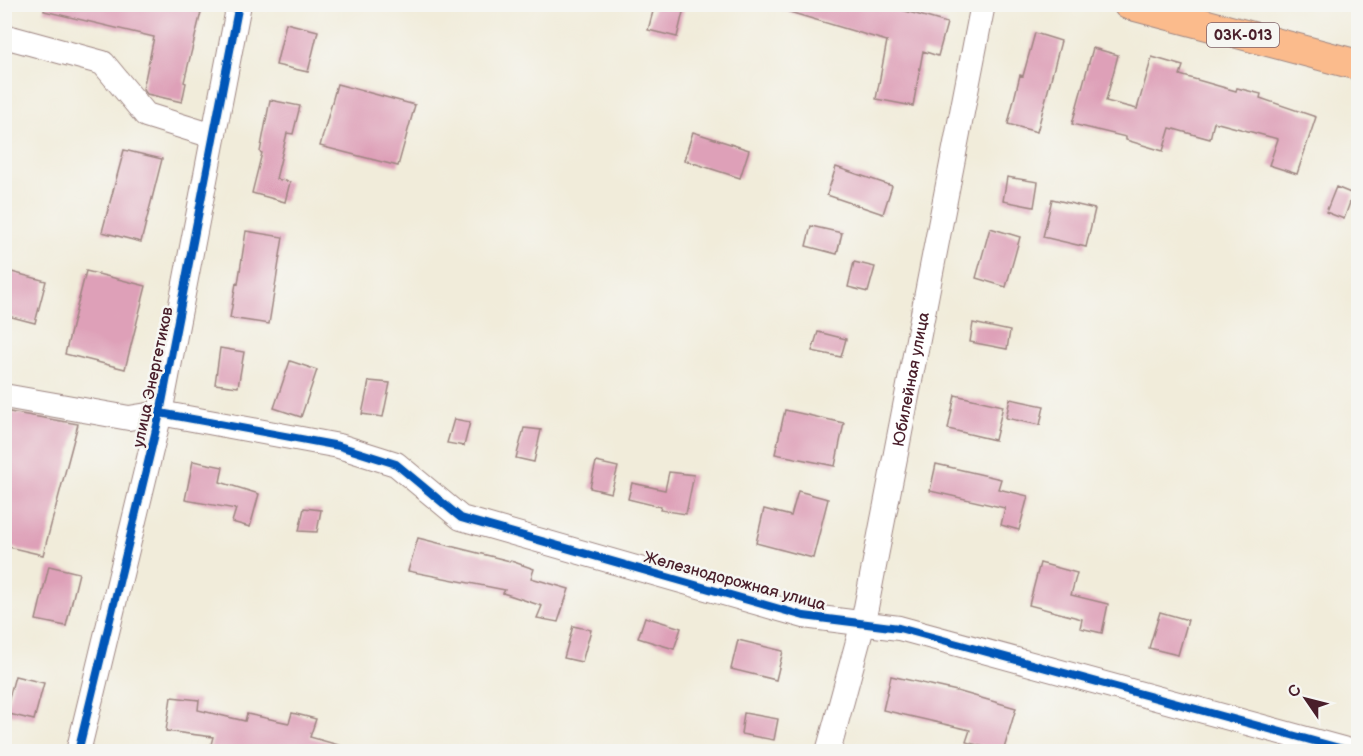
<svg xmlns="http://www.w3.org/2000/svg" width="1363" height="756" font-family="'Balsamiq Sans',sans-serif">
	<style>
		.building { fill: #dea0b8 }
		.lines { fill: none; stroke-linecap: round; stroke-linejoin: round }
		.minor-casing { stroke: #9e8682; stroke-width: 26 }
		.major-casing { stroke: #9e8682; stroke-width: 32 }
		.minor { stroke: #fff; stroke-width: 24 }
		.major { stroke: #fbbb8c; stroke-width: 30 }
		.cycleway-casing { stroke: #f6f6f2; stroke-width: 11 }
		.cycleway { stroke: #0057b8; stroke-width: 8 }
		.labels { text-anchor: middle; stroke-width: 5; stroke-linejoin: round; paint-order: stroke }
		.shield { fill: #f6f6f2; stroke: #7e6067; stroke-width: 1.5 }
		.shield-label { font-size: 15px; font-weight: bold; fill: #4a1f2b }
		.street-label { font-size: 16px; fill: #4a1f2b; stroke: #f6f6f2 }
	</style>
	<rect width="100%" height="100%" fill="#f6f6f2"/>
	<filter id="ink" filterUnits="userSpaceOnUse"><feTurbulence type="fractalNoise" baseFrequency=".0167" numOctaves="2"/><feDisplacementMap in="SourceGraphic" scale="12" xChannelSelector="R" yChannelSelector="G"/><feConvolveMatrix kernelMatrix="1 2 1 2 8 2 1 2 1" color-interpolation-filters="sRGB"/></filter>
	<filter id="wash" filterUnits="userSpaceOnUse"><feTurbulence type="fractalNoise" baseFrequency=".008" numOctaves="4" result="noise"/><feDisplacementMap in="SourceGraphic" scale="24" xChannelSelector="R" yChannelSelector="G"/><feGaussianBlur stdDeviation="1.35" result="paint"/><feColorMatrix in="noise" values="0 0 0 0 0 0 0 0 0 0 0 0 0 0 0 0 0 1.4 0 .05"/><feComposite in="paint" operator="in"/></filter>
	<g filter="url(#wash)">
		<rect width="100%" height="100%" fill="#f1ecda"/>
		<g id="blocks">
			<path class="building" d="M45,4h158l-19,78 2,1 -4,19 -35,-8 -4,-5 11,-52 -110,-26z
				M655,4h30l-8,33 -29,-7z
				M777,4h104l66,19 -9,33 -15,-5 -10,55 -37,-7 11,-58 -111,-33z
				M286,23l32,8 -10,41 -32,-7z
				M1035,33l26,8 -24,91 -29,-8 12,-49 3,1z
				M1093,48l25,7 -12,46 31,8 15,-52 31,9 -3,9 56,16 1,-3 24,6 -1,4 56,19 -19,57 -28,-9 9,-26 -64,-17 -4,17 -40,-11 -7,23 -37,-11v-3l-54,-13z
				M337,84l78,21 -17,61 -78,-20z
				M270,100l30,6 -7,28 -6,-1 -11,46 14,3 -5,20 -33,-9 10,-40 -2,-1z
				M693,132l56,18 -9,28 -56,-18z
				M124,150l38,9 -21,83 -39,-10z
				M836,167l56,19 -9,28 -56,-19z
				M1007,177l31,5 -4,25 -31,-6z
				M1336,187l17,7 -9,25 -18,-7z
				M1052,199l43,10 -9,38 -43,-10z
				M811,226l31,7 -5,21 -31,-8z
				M990,228l30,9 -14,50 -30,-9z
				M246,231l37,6 -14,87 -39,-6 6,-35 2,1z
				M854,262l21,5 -7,25 -20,-5z
				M4,270l42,11 -11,42 -31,-8z
				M86,271l60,15 -21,83 -60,-15z
				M973,323l37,8 -3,18 -37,-7z
				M818,332l28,7 -5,18 -29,-6z
				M220,348l24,4 -6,35 -23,-3z
				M290,361l27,9 -16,47 -27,-9z
				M369,381l21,2 -7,34 -21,-3z
				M955,395l48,11 -8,34 -47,-11z
				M1010,399l34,7 -4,19 -34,-7z
				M785,410l59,13 -9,43 -60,-12z
				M4,411l74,13 -35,131 -39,-9z
				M454,419l16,3 -6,24 -17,-3z
				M524,428l17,2 -7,32 -18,-4z
				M193,461l30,6 -3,15 39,12 -9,33 -18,-5 4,-13 -51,-9z
				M596,462l22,5 -7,26 -21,-5z
				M936,464l65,15 -3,10 30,7 -9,34 -18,-5 4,-17 -75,-17z
				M669,472l25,3 -8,39 -26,-4 1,-3 -33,-8 4,-16 33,7z
				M798,491l30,8 -15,59 -57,-15 8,-34 27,7z
				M304,508l17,2 -4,22 -18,-1z
				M418,538l96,24 20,7 -3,9 38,11 -11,33 -21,-4 5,-12 -39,-13 2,-3 -97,-19z
				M1040,563l37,10 -6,22 37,9 -6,29 -22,-5 2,-9 -53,-14z
				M49,566l30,7 -13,53 -30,-6z
				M1160,612l28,8 -10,35 -29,-7z
				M645,617l36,11 -7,21 -36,-11z
				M573,626l18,4 -9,32 -18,-4z
				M738,640l45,11 -7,29 -45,-11z
				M15,676l29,7 -10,37 -29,-7z
				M891,676l66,15 59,17 -13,44 -37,-10 4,-12 -87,-20z
				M171,697l28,3 -1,10 47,11 2,-7 42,9 3,-10 24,6 -6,18 32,9v6h-133l4,-15 -47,-6z
				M744,713l34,6 -4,21 -33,-6z"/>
		</g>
	</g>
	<g filter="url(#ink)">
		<use href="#blocks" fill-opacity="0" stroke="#9e8682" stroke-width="1.5"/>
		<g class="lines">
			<defs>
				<g id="minor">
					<path d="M4,36l99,27 43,52 67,21"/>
					<path d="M4,396l125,22 31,-5 179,33 57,18 65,54 343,98 95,12 455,124"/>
					<path d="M78,752l82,-339 79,-409"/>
					<path id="s1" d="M828,752l35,-129 120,-619"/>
				</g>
				<path id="major" d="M1128,4l230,61"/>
			</defs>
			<use href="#minor" class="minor-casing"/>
			<use href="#major" class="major-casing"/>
			<use href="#minor" class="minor"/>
			<use href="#major" class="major"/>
			<defs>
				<path id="cycleway" d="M160,413l179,33 57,18 65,54 343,98 95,12 455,124
					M78,752l82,-339 79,-409"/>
			</defs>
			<use href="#cycleway" class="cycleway-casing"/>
			<use href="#cycleway" class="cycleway"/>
		</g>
	</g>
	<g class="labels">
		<rect class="shield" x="1207" y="23" width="72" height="24" rx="4.5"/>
		<g class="shield-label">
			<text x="1243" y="40">03К-013</text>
		</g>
		<g class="street-label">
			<text transform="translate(152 377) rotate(-78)" y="6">улица Энергетиков</text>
			<text dy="6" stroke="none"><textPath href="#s1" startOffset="382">Юбилейная улица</textPath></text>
			<text transform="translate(735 580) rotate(15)" y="6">Железнодорожная улица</text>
		</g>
	</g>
	<rect width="1363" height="756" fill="none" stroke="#f6f6f2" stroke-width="24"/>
	<g transform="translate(1306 699) rotate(305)" stroke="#f6f6f2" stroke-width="4.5" paint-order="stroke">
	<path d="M0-4.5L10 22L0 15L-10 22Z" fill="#4a1f2b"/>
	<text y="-9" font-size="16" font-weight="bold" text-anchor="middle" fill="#4a1f2b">С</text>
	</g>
</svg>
